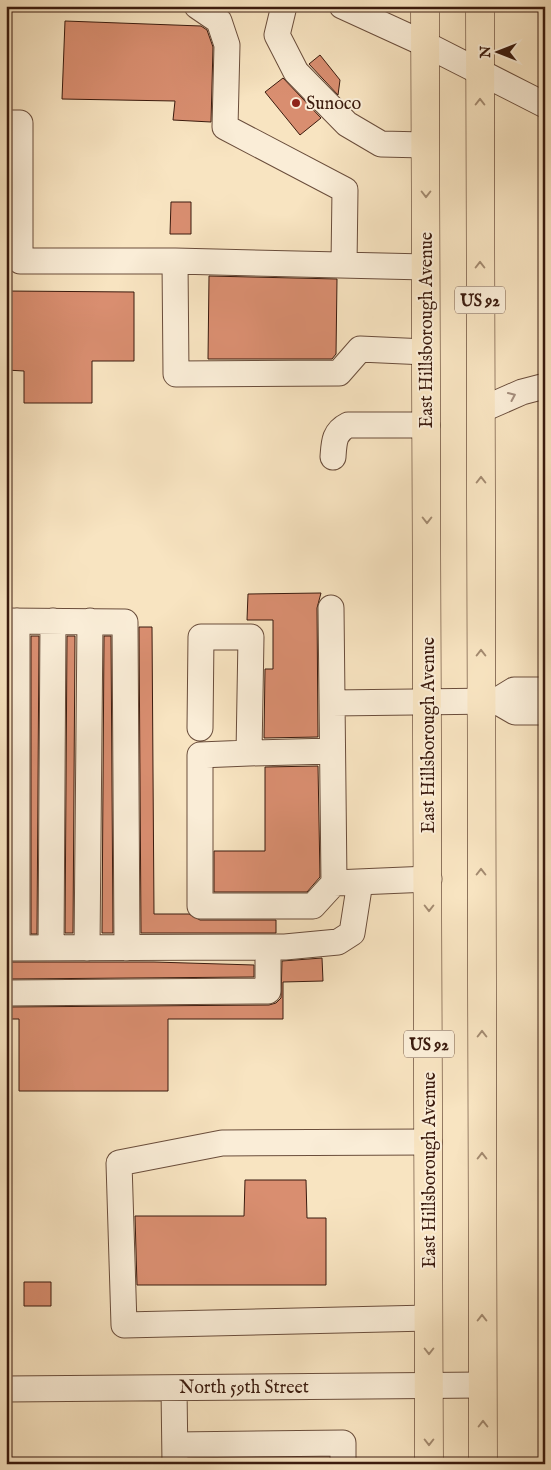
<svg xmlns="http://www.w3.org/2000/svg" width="551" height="1470" font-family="'IM FELL English',serif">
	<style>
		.building { fill: #d98e70; stroke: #3b1b0e }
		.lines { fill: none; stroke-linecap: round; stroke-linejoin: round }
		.minor-casing { stroke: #6a4d3b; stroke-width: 27 }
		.major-casing { stroke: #3b1b0e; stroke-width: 29 }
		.path { stroke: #3b1b0e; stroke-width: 3; stroke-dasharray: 1 2.5; stroke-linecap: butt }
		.minor { stroke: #faedd7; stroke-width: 25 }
		.major { stroke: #f8e4c1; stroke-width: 28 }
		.oneway { stroke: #a38a70 }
		.oneway2 { stroke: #a48e7d }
		.poi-dot { fill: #8f2418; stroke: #faedd7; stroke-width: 2 }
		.labels { text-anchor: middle; stroke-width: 4; stroke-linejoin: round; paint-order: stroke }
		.shield { fill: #faedd7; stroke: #745a4a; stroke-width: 1 }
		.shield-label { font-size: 16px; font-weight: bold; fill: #3b1b0e }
		.poi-label { font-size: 18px; fill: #3b1b0e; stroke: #faedd7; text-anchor: start }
		.street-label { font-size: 18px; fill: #3b1b0e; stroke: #faedd7 }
	</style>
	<rect width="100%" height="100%" fill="#f8e4c1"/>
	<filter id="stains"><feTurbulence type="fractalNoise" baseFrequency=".004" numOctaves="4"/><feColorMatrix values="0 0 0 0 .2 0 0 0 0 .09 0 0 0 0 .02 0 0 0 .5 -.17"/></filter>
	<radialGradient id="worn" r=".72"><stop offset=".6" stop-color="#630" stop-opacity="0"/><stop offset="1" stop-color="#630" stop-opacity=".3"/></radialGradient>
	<path class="building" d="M65,21l136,5 6,4 6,17 -2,75 -38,-2 2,-19 -113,-2z
		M320,55l20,25 -2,15 -29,-31z
		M283,78l38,40 -21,17 -35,-43z
		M171,202h20v32h-21z
		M209,276l128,3 -1,75 -4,5h-124z
		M6,291l128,1v69h-42v42h-68v-32l-18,-1z
		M321,593l-4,15 1,129 -54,1 1,-69h8v-49h-26l1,-26z
		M139,627h13l2,287h35l11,6h76v13h-135z
		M31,636h8l-2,298h-6z
		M67,636h8l-2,297h-8z
		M104,636h7l2,297h-11z
		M318,766l2,111 -13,15h-93v-41h51v-84z
		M322,958l1,23 -40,1v37h-115v72h-149v-72h-13v-12l263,-2 7,-2 5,-5 1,-37z
		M11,962h143l100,3v12l-243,2z
		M245,1180h61l1,38h19v67h-189l-2,-69h109z
		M24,1282h27v24h-27z"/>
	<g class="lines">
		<defs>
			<path id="minor" d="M197,6l22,15 8,24 -2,82 120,63 -1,75
				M284,6l-7,29 19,37 51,52 34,20 44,1
				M342,6l83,38 120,61
				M6,123h14v138h155l251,6
				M175,261l1,113 163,-1 21,-24 66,3
				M481,410l41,-18 23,-6
				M333,457c1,-15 1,-25 15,-32h79
				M331,608l3,275 95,-4
				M6,621l119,1 2,326
				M496,701l19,11h30
				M332,703l164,-2 18,-11h31
				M200,728l1,-91h50l-2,116 83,-2
				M249,753l-49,2v151h113l21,-23
				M6,948l279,-1 53,-5 14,-9 8,-51
				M17,948v-327
				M51,948l2,-327
				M87,948l3,-327
				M6,993l262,-2v-44
				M429,1142l-207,1 -103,20 5,162 305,-7
				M174,1388l1,76
				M6,1389l476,-4
				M175,1445l168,-2v21"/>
			<path id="major" d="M425,6l4,1458
				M480,6l3,1458"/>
		</defs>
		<use href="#minor" class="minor-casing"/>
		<use href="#major" class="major-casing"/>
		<path class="path" d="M541,271h4"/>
		<use href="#minor" class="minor"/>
		<use href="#major" class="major"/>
	</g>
	<defs><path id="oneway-chevron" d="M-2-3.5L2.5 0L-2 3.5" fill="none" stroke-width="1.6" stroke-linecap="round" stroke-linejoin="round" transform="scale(1.25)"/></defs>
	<g class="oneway">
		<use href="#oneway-chevron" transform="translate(480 102) rotate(-90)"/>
		<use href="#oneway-chevron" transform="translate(426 194) rotate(90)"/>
		<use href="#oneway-chevron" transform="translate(480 265) rotate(-90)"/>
		<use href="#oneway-chevron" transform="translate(481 480) rotate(-90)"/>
		<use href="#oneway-chevron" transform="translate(427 520) rotate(90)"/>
		<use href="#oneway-chevron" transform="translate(481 653) rotate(-90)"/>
		<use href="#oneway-chevron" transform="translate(481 872) rotate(-90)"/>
		<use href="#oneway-chevron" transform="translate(429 908) rotate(90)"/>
		<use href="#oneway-chevron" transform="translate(482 1034) rotate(-90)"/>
		<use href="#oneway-chevron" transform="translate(482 1156) rotate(-90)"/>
		<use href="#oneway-chevron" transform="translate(482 1318) rotate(-90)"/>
		<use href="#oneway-chevron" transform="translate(429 1351) rotate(90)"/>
		<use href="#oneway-chevron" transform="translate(483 1424) rotate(-90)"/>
		<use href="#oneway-chevron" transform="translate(429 1442) rotate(90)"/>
	</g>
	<use class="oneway2" href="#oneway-chevron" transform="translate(512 396) rotate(-24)"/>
	<circle class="poi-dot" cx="296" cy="103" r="5"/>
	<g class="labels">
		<g class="shield">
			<rect x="455" y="286.5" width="50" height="27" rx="4"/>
			<rect x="404" y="1030.5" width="50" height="27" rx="4"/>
		</g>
		<g class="shield-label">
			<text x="480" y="306">US 92</text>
			<text x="429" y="1050">US 92</text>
		</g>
		<g class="poi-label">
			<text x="306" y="109">Sunoco</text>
		</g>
		<g class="street-label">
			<text transform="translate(426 330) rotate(-90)" y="6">East Hillsborough Avenue</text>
			<text transform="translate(428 735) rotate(-90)" y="6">East Hillsborough Avenue</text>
			<text transform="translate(429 1170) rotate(-90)" y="6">East Hillsborough Avenue</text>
			<text x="244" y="1393">North 59th Street</text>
		</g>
	</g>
	<rect width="551" height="1470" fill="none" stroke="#f8e4c1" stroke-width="25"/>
	<rect x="8" y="8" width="536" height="1455" fill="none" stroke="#3b1b0e" stroke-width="2.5"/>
	<rect x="12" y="12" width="526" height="1445" fill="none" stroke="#3b1b0e"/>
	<g transform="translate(498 52) rotate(270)" stroke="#faedd7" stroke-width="4" paint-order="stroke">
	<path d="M0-4L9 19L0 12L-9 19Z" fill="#3b1b0e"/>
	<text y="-8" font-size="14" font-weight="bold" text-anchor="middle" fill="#3b1b0e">N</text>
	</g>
	<rect width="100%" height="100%" filter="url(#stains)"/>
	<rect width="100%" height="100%" fill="url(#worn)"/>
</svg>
